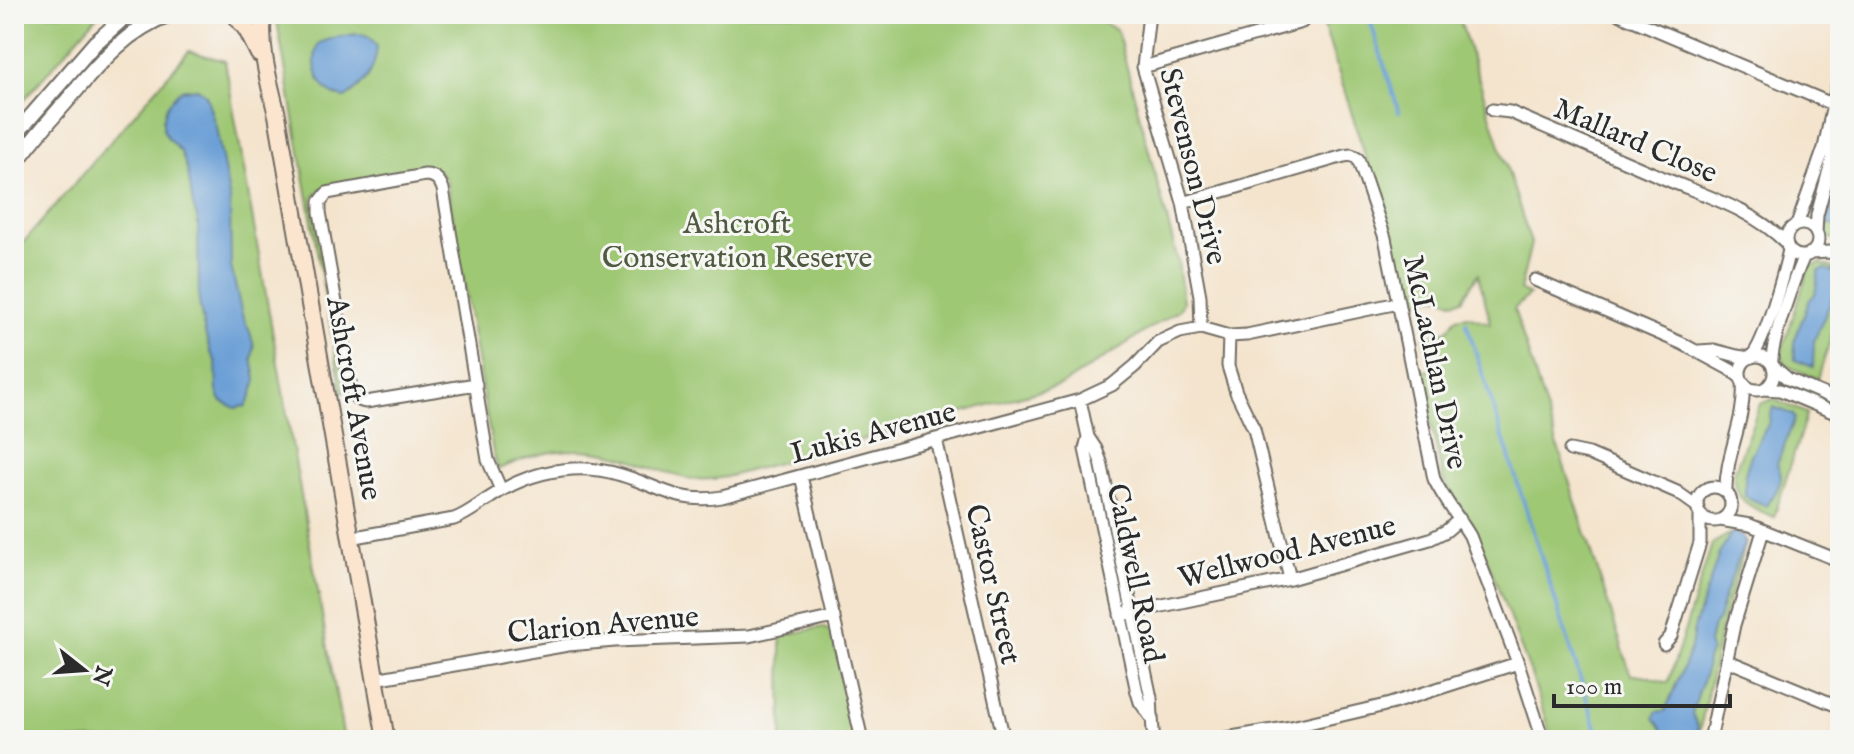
<svg xmlns="http://www.w3.org/2000/svg" width="1854" height="754" font-family="'IM FELL English',serif">
	<style>
		.green { fill: #9fc874; stroke: #657a50; stroke-width: 2 }
		.water { fill: #6a9fd6; stroke: #4a6580; stroke-width: 2 }
		.lines { fill: none; stroke-linecap: round; stroke-linejoin: round }
		.stream { stroke: #6a9fd6; stroke-width: 4 }
		.minor-casing { stroke: #716c64; stroke-width: 15 }
		.tertiary-casing { stroke: #716c64; stroke-width: 18 }
		.secondary-casing { stroke: #716c64; stroke-width: 20 }
		.minor { stroke: #fff; stroke-width: 11 }
		.tertiary { stroke: #fff; stroke-width: 14 }
		.secondary { stroke: #fbe5cf; stroke-width: 16 }
		.labels { text-anchor: middle; stroke-width: 6; stroke-linejoin: round; paint-order: stroke }
		.street-label { font-size: 30px; fill: #2b2b2b; stroke: #f6f6f2 }
		.park-label { font-size: 30px; fill: #4e5a41; stroke: #f6f6f2 }
	</style>
	<rect width="100%" height="100%" fill="#f6f6f2"/>
	<filter id="ink" filterUnits="userSpaceOnUse"><feTurbulence type="fractalNoise" baseFrequency=".0125" numOctaves="2"/><feDisplacementMap in="SourceGraphic" scale="16" xChannelSelector="R" yChannelSelector="G"/><feConvolveMatrix kernelMatrix="1 2 1 2 8 2 1 2 1" color-interpolation-filters="sRGB"/></filter>
	<filter id="wash" filterUnits="userSpaceOnUse"><feTurbulence type="fractalNoise" baseFrequency=".006" numOctaves="4" result="noise"/><feDisplacementMap in="SourceGraphic" scale="32" xChannelSelector="R" yChannelSelector="G"/><feGaussianBlur stdDeviation="1.8" result="paint"/><feColorMatrix in="noise" values="0 0 0 0 0 0 0 0 0 0 0 0 0 0 0 0 0 1.4 0 .05"/><feComposite in="paint" operator="in"/></filter>
	<g filter="url(#wash)">
		<rect width="100%" height="100%" fill="#f4e4cd"/>
		<path class="green" d="M14,14h85l-85,97z
			M282,14h805l30,16 61,231 5,41 -3,7 -118,76 -336,92c-51,11 -72,-16 -119,-24 -26,-5 -55,-3 -80,5 -10,3 -19,8 -29,11l-4,-11 -48,-279 -7,-8 -11,-2 -107,20 -7,8 -1,7 33,187 -4,2 -65,-372z
			M1320,14h138l73,229 -11,47 9,5 -15,14 117,366h12l25,8 44,-139 24,-14 4,1 6,12 -24,80 -24,117h-146l-21,-66 -54,-141c-10,-19 -24,-35 -34,-54l-23,-107 14,-3 -10,-31 24,-8 8,-12 12,-2 23,8 -13,-50 -16,26 -10,2 -13,-6 -27,7z
			M189,51l36,10 119,679h-330v-487z
			M1840,155v81l-7,3 -6,-2 -5,-12v-11z
			M1820,263l20,8v38l-22,70 -31,-13 -6,-12 28,-87z
			M1772,399l35,14 -33,104c-21,-9 -42,-16 -40,-44l26,-69z
			M823,627l9,6 25,107h-75l-1,-104z"/>
		<path class="water" d="M357,34c11,0 15,4 20,13 -2,24 -12,38 -32,51 -26,-4 -36,-32 -26,-55l18,-6z
			M197,88l9,7 10,32 14,73 1,66 11,49 8,17 4,15 -2,12 4,20 -5,18 -5,9 -11,2 -14,-7 -4,-10 -1,-29 -6,-11 -6,-22 -5,-27 -1,-81 -5,-16 -5,-33 -7,-20 -14,-15 -4,-8v-9l4,-14 6,-8 7,-8z
			M1840,183v44l-13,-3v-4z
			M1825,269l15,5v7l-26,60 -1,26 -18,-7 -1,-18 15,-41 6,-7 4,-24z
			M1773,407l20,7 2,4 -18,46c1,2 4,10 4,12 0,9 -9,23 -15,30l-21,-10v-22l6,-19 18,-32z
			M1734,532l9,5 2,5 -20,52 -7,26 -5,6 -4,17 2,7 -4,10 -1,10 -14,43 6,15 -3,12h-28l-5,-3v-8l-8,-11 2,-6 9,-1 3,-7 23,-56 3,-20 25,-74 11,-19z"/>
		<g class="lines">
			<path class="stream" d="M1368,14l31,98
				M1466,322l134,418"/>
		</g>
	</g>
	<g filter="url(#ink)">
		<g class="lines">
			<defs>
				<path id="minor" d="M1149,14l-6,53 40,136 17,93 1,32
					M1619,14l215,91
					M1143,67l159,-45 6,-8
					M1492,110l18,2c53,23 105,45 158,68 41,17 87,31 118,63
					M1183,203l161,-47 7,-1 7,4 27,79 49,241c10,21 24,37 36,57l48,127 25,77
					M1786 240a16 16 0 1 1 32 0a16 16 0 1 1-32 0Z
					M1797,225l27,-77 16,-77
					M1816,233l1,-18 23,-86
					M1810,253l20,-1 10,3
					M1535,280l146,63 50,27 10,8
					M1229,336l-1,30 8,26 18,37 36,150
					M1699,351l15,-1 23,6 13,2
					M1740 373a17 17 0 1 1 34 0a17 17 0 1 1-34 0Z
					M1751,357c14,-14 33,-85 38,-107
					M1772,364c-2,-20 23,-88 32,-108
					M1773,366l15,13 52,22
					M476,384l-110,18c-9,-1 -13,-6 -15,-14l-31,-176v-10l7,-9 98,-18c10,0 15,5 18,14l45,271 13,30
					M1763,389l17,1 60,25
					M1080,400l8,37 8,12 5,13 50,236c1,14 1,27 3,42
					M1088,437l-3,12 52,243 3,10 10,14
					M936,439l68,301
					M1570,450l19,4 88,38 21,15
					M801,476l61,264
					M1697 504a17 17 0 1 1 34 0a17 17 0 1 1-34 0Z
					M1726,491c-1,-37 20,-70 17,-108
					M1720,520l30,5 90,36
					M350,538l104,-19c14,-5 24,-14 37,-22 25,-17 51,-26 81,-28 16,-1 33,1 49,6 38,11 58,30 101,22l358,-97 32,-15 23,-19 23,-24 22,-10 21,-4 28,8 18,-1 151,-32
					M1120,615l170,-36 140,-40 16,-8 14,-12
					M1664,644l7,-8 29,-93v-30
					M1726,660l114,47
					M375,679l193,-34 47,-4 134,-5 85,-19
					M1214,740l77,-13 99,-23 128,-41
					M1710,740l24,-115 29,-94"/>
				<path id="tertiary" d="M14,136l81,-93 33,-29
					M14,165c16,-22 34,-43 52,-63 30,-35 59,-72 104,-88"/>
				<path id="secondary" d="M263,14c-4,34 6,68 14,101l109,625
					M237,17l10,13 12,24"/>
			</defs>
			<use href="#minor" class="minor-casing"/>
			<use href="#tertiary" class="tertiary-casing"/>
			<use href="#secondary" class="secondary-casing"/>
			<use href="#minor" class="minor"/>
			<use href="#tertiary" class="tertiary"/>
			<use href="#secondary" class="secondary"/>
		</g>
	</g>
	<g class="labels">
		<g class="street-label">
			<text transform="translate(1636 140) rotate(23)" y="10">Mallard Close</text>
			<text transform="translate(1194 166) rotate(76)" y="10">Stevenson Drive</text>
			<text transform="translate(1436 362) rotate(78)" y="10">McLachlan Drive</text>
			<text transform="translate(355 398) rotate(80)" y="10">Ashcroft Avenue</text>
			<text transform="translate(873 432) rotate(-15)" y="10">Lukis Avenue</text>
			<text transform="translate(1287 551) rotate(-14)" y="10">Wellwood Avenue</text>
			<text transform="translate(1136 573) rotate(78)" y="10">Caldwell Road</text>
			<text transform="translate(994 584) rotate(77)" y="10">Castor Street</text>
			<text transform="translate(603 624) rotate(-5)" y="10">Clarion Avenue</text>
		</g>
		<g class="park-label">
			<text x="737" y="233">Ashcroft<tspan x="737" dy="34">Conservation Reserve</tspan></text>
		</g>
	</g>
	<rect width="1854" height="754" fill="none" stroke="#f6f6f2" stroke-width="48"/>
	<g transform="translate(84 670) rotate(107)" stroke="#f6f6f2" stroke-width="6" paint-order="stroke">
	<path d="M0-6L14 30L0 20L-14 30Z" fill="#2b2b2b"/>
	<text y="-12" font-size="22" font-weight="bold" text-anchor="middle" fill="#2b2b2b">N</text>
	</g>
	<path d="M1554 694v12h176v-12" fill="none" stroke="#2b2b2b" stroke-width="4"/>
	<text x="1566" y="694" font-size="24" fill="#2b2b2b" stroke="#f6f6f2" stroke-width="6" paint-order="stroke">100 m</text>
</svg>
